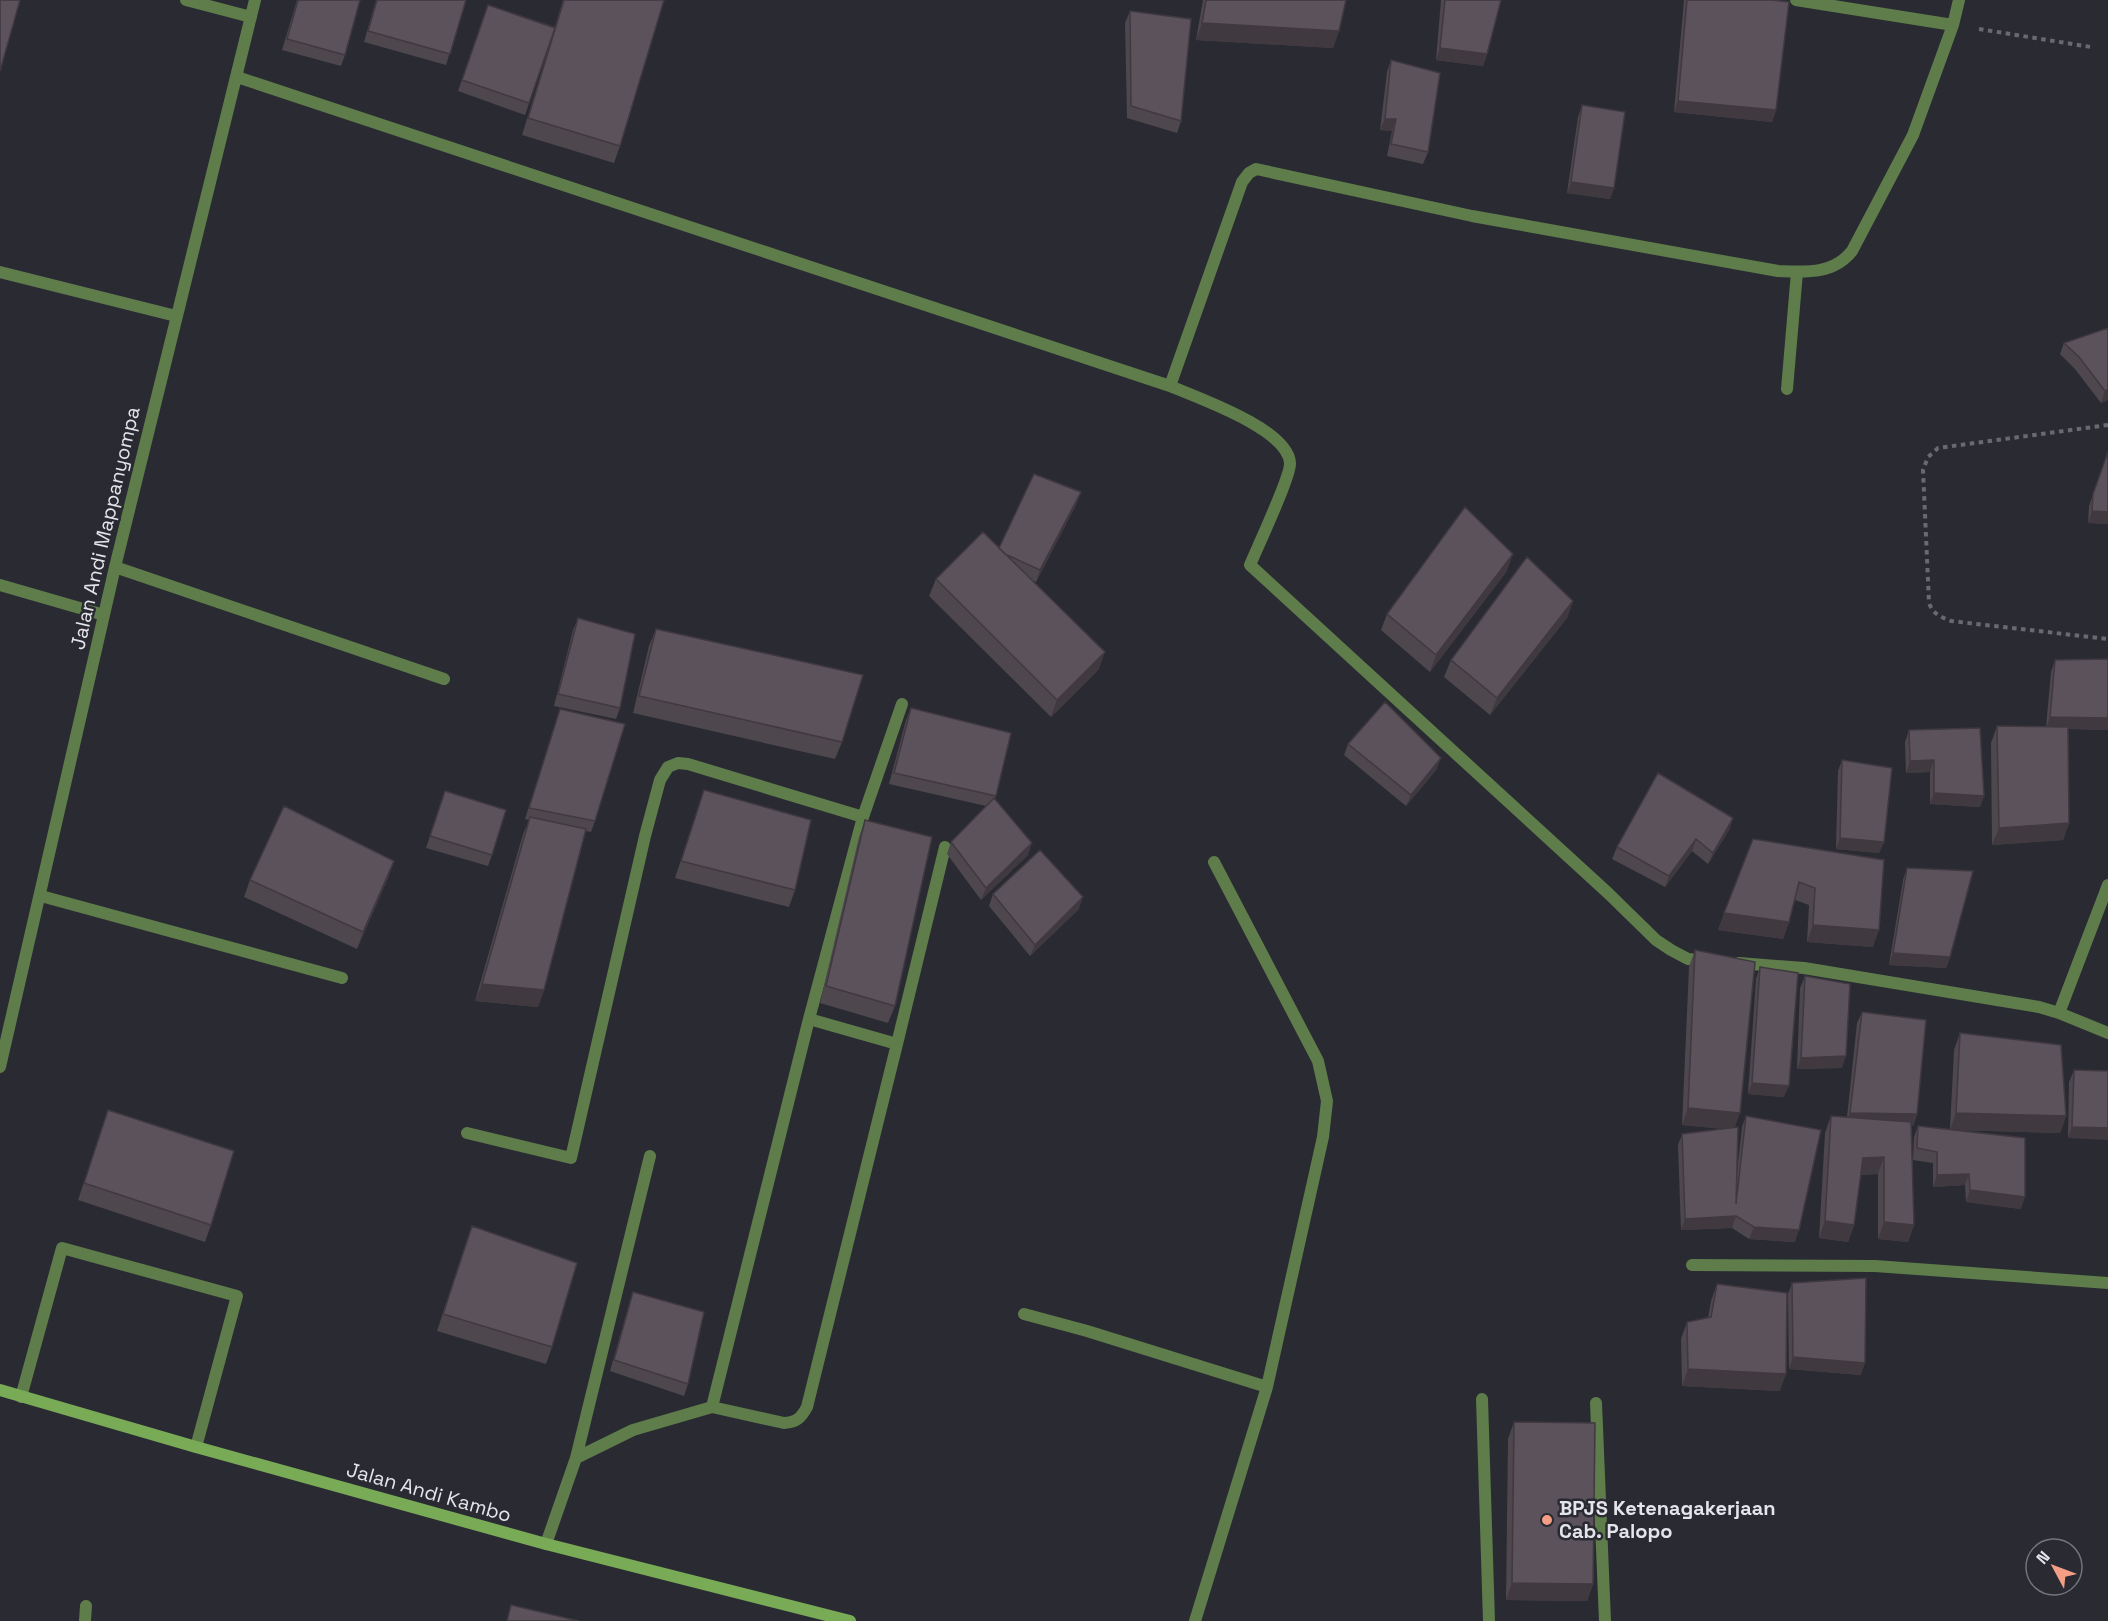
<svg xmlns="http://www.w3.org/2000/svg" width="2108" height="1621" font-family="'Space Grotesk',sans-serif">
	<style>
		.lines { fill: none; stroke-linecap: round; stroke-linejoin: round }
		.path { stroke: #696971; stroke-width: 4; stroke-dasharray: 4.5 4.5; stroke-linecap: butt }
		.lane { stroke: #5e7d4a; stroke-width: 12 }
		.street { stroke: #5e7d4a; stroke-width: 12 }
		.secondary { stroke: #79ab57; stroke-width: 12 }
		.wall { fill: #4e474e }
		.shaded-wall { fill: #403940 }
		.building { fill: #5b525b; stroke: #403940; stroke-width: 1.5 }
		.poi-dot { fill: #f49e86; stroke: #2a2a33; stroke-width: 2 }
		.labels { text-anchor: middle; stroke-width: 5; stroke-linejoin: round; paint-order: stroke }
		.street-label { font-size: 20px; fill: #e4e4ea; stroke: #2a2a33 }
		.poi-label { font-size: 20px; font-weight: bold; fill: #e4e4ea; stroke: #2a2a33; text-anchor: start }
	</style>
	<rect width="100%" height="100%" fill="#2a2a33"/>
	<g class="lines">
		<path class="path" d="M1979,29l112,18
			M2108,425l-170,23 -10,9 -5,13 6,133c4,11 12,14 22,18l157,18"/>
		<path class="lane" d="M21,1397l41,-149 175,48 -41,151
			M1482,1399l7,222
			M1596,1403l9,218
			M85,1621l1,-15"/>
		<path class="street" d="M186,0l65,17
			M1796,0l157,25 6,-25
			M237,77l933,309c28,12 118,43 120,77 1,13 -33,85 -40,102l359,329 47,46 15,10 17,9 19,2
			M0,272l176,44
			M1170,386l72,-204 7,-9 7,-4 216,47 306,55c27,1 55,4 74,-20l61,-116 40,-110
			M1787,389l10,-117
			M115,567l329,112
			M0,585l104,30
			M41,896l301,82
			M1739,963l65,5 235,39 20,6 49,20
			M2059,1013l49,-128
			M897,1044l48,-197
			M0,1067l115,-500 140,-567
			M467,1133l104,25 74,-322 15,-56 8,-13 10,-4 10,1 175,53
			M1692,1265l183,1 233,17
			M1024,1314l63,17 180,56
			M712,1407l72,16c13,-1 17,-5 23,-16l90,-363 -88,-25
			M576,1458l74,-302
			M546,1544l30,-86 57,-28 79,-23 97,-388 54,-202 39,-113
			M1195,1621l72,-234 56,-250 4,-36 -9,-40 -104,-199"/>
		<path class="secondary" d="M0,1390l196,57 350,97 304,77"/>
	</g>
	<path class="wall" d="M297,0h62l-14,55 -4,11 -59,-16z
		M376,0h90l-20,65 -82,-23z
		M563,0h101l-44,146 -6,17 -92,-28 32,-103 -29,83 -67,-24 30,-86 67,22z
		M1203,0h143l-7,31 -6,17 -137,-8z
		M1441,0h60l-14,54 -4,12 -47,-6z
		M1684,0h88l4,110 -4,12 -98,-10z
		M1130,11l51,110 -4,12 -50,-15 -2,-95z
		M1391,60l37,92 -5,12 -36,-8 5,-25 -12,-1 7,-58z
		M1582,105l32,83 -4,11 -43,-6 11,-76z
		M2108,328v72l-7,3 -26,-34 -15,-15 4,-11z
		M2108,452v72l-20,-1 1,-17z
		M1077,503l-41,79 -5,-2 68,89 -48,48 -122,-121 7,-17 63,-31z
		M1507,571l-77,101 -49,-42 6,-16z
		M1573,601l-6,17 -77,97 -46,-38 7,-17z
		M578,618l42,90 -4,11 -62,-13 19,-76z
		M656,629l186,113 -7,17 -202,-46 16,-67z
		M2108,659v71l-40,-1 1,94 -6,17 -71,5 -1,-102 6,-17 49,1 5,-55 4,-12z
		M911,708l100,25 -16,65 33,57 -47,45 -34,-46 4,-12 35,-36 -97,-22 17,-64z
		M560,709l35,112 -4,11 -5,-1 -42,159 -6,17 -63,-6 48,-167 6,-14 -4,-1z
		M1909,730l75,66 -4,11 -50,-3v-32l-24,1 -1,-31z
		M1348,744l93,14 -5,12 -30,36 -62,-51z
		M1842,760l42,82 -5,11 -43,-4 2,-78z
		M704,790l91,100 -6,17 -114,-29z
		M445,791l47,64 -4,11 -62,-18z
		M1733,818l-4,12 -21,34 -16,-13 -27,36 -53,-28 5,-12z
		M865,820l30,186 -7,17 -68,-20 39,-166z
		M1753,839l131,21 -11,87 -66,-5 2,-37 -14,-5 -6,22 -6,17 -65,-9z
		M394,861l-6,17 -31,71 -113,-52 6,-17z
		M1907,868l43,89 -4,11 -57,-3 14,-85z
		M993,894l86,15 -49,47 -41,-50z
		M1695,950l39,178 3,45 5,-46 4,-11 49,126 -46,-3 -17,-11 -51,2 -3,-85 4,-11 43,-5 -43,-4 7,-158z
		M1760,967l24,130 -36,-3 8,-115z
		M1805,976l37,92 -45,1 3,-81z
		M1862,1012l55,102 -4,12h-2l3,99 -6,17 -30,-3v-65l-17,1 -7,50 -6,17 -29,-4 6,-105 6,-17 16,1 10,-94z
		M1960,1033l106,83 -6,17 -104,-3 65,79 -55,-7 -1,-17 -32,2v-24l-20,-3 1,-23 4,-11 32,3 4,-79z
		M2074,1070l34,1 -40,67 1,-56z
		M108,1110l103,115 -6,17 -127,-42z
		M466,1243l86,104 -6,17 -109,-33z
		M1792,1283l69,92 -72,-6 -1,-75z
		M1717,1284l63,107 -98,-5 -1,-47 6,-17 21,-4 3,-17z
		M633,1292l55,92 -4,12 -74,-25 19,-67z
		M1514,1422l79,162 -6,17 -81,-1 2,-161z"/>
	<path class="shaded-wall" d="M1202,23l137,8 -6,17 -137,-8z
		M1440,48l47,6 -4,12 -47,-6z
		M1678,101l98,9 -4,12 -98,-10z
		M1385,119h11l-4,12 -12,-1z
		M1571,182l43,6 -4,11 -43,-6z
		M2108,390v10l-7,3 4,-12z
		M1081,492l-4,11 -41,79 4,-12z
		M2092,511l16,1v12l-20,-1z
		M1513,554l-6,17 -77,101 6,-17z
		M1573,601l-6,17 -77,97 7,-17z
		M1105,652l-6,17 -48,48 6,-17z
		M2050,717l58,1v12l-62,-2z
		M1441,758l-5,12 -30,36 5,-11z
		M1934,760l-4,12 -24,1 4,-12z
		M1934,793l50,3 -4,11 -50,-3z
		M1733,818l-4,12 -21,34 5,-11z
		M2069,823l-6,17 -71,5 7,-17z
		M1840,838l44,4 -5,11 -43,-4z
		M1696,839l-4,12 -27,36 4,-11z
		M1032,843l-4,12 -47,45 5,-12z
		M394,861l-6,17 -31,71 6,-17z
		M1083,897l-4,12 -49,47 5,-11z
		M1724,913l65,9 -6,17 -65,-9z
		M1813,925l66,5 -6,17 -66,-5z
		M1893,953l57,4 -4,11 -57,-3z
		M482,984l62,6 -6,17 -63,-6z
		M1846,1056l-4,12 -45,1 4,-11z
		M1752,1083l37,3 -5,11 -36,-3z
		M1688,1108l52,5 -6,17 -52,-5z
		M1850,1113l67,1 -4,12 -67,-2z
		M1956,1113l110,3 -6,17 -110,-3z
		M2072,1127l36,1v12l-40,-2z
		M1884,1157l-6,17 -21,1 6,-17z
		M1969,1174l-4,11 -32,2 4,-12z
		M1970,1190l55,7 -4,12 -55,-7z
		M1736,1216l-4,12 -51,2 4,-11z
		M1825,1221l29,4 -6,17 -29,-4z
		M1884,1222l30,3 -6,17 -30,-3z
		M1754,1227l45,3 -4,12 -46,-3z
		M1793,1357l72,6 -4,12 -72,-6z
		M1688,1369l98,5 -6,17 -98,-5z
		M1512,1583l81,1 -6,17 -81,-1z"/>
	<path class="building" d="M0,0h20l-20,71z
		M298,0h62l-15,55 -58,-16z
		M377,0h89l-16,54 -82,-23z
		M564,0h100l-44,146 -92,-28z
		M1206,0h140l-7,31 -137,-8z
		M1445,0h56l-14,54 -47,-6z
		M1687,0h85l17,2 -13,108 -98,-9z
		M488,5l67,23 -26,75 -67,-23z
		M1130,11l61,8 -10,102 -50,-15z
		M1391,60l49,13 -12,79 -37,-8 5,-25h-11z
		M1582,105l43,7 -11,76 -43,-6z
		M2108,328v62l-3,1 -26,-34 -15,-14z
		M2108,452v60l-16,-1 1,-17z
		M1034,474l47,18 -41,78 -35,-16 -6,-6z
		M1465,507l48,47 -77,101 -49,-41z
		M983,532l122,120 -48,48 -121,-121z
		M1527,557l46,44 -76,97 -46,-38z
		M578,618l57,16 -15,74 -62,-14z
		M656,629l207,46 -21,67 -203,-46z
		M2108,659v59l-58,-1 5,-57z
		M1385,702l56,56 -30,37 -63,-51z
		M911,708l100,25 -15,63 -102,-23z
		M560,709l65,15 -30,97 -66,-13z
		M1997,726l71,1 1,96 -70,5z
		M1980,728l4,68 -50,-3v-33l-24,1 -1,-31z
		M1842,760l50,8 -8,74 -44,-4z
		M1658,773l75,45 -20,35 -17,-14 -27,37 -52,-29z
		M704,790l107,30 -16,70 -114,-29z
		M445,791l61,19 -14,45 -62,-19z
		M994,798l38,45 -46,45 -35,-46z
		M284,806l110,55 -31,71 -113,-52z
		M530,817l56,12 -42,161 -62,-6z
		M865,820l67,17 -37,169 -69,-20z
		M1753,839l131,21 -5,70 -66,-5 2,-37 -16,-6 -10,40 -65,-9z
		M1040,850l43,47 -48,48 -42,-51z
		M1907,868l66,3 -23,86 -57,-4z
		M1695,950l60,12 -15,151 -52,-5z
		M1760,967l38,6 -9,113 -37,-3z
		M1805,976l45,8 -4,72 -45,2z
		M1862,1012l64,8 -9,94 -67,-1z
		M1960,1033l101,12 5,71 -110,-3z
		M2074,1070l34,1v57l-36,-1z
		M108,1110l126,41 -23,74 -127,-42z
		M1746,1116l75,14 -22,100 -45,-3 -18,-11 -51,3 -3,-85 56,-7 -2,77z
		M1831,1116l80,6 3,103 -30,-3v-65l-21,1 -9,67 -29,-4z
		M1918,1126l107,12v59l-55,-7 -1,-16 -32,1v-23l-20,-4z
		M472,1226l105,37 -25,84 -109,-33z
		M1866,1278l-1,85 -72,-6 -1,-74z
		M1717,1284l70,9 -1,81 -98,-5 -1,-47 24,-5z
		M633,1292l71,20 -16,72 -74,-24z
		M1514,1422l81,1 -2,161 -81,-1z
		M511,1605l68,16h-72z"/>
	<circle class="poi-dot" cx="1547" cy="1520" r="6"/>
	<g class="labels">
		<g class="street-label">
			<text transform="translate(105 528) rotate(-77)" y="7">Jalan Andi Mappanyompa</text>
			<text transform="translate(429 1492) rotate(16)" y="7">Jalan Andi Kambo</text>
		</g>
		<g class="poi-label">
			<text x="1559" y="1515">BPJS Ketenagakerjaan<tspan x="1559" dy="23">Cab. Palopo</tspan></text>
		</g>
	</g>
	<g transform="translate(2054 1567) rotate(311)"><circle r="28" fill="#2a2a33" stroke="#74747c" stroke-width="1.5"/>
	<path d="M0-4.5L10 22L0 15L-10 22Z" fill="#f49e86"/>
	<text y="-9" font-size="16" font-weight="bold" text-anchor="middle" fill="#e4e4ea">N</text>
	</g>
</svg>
